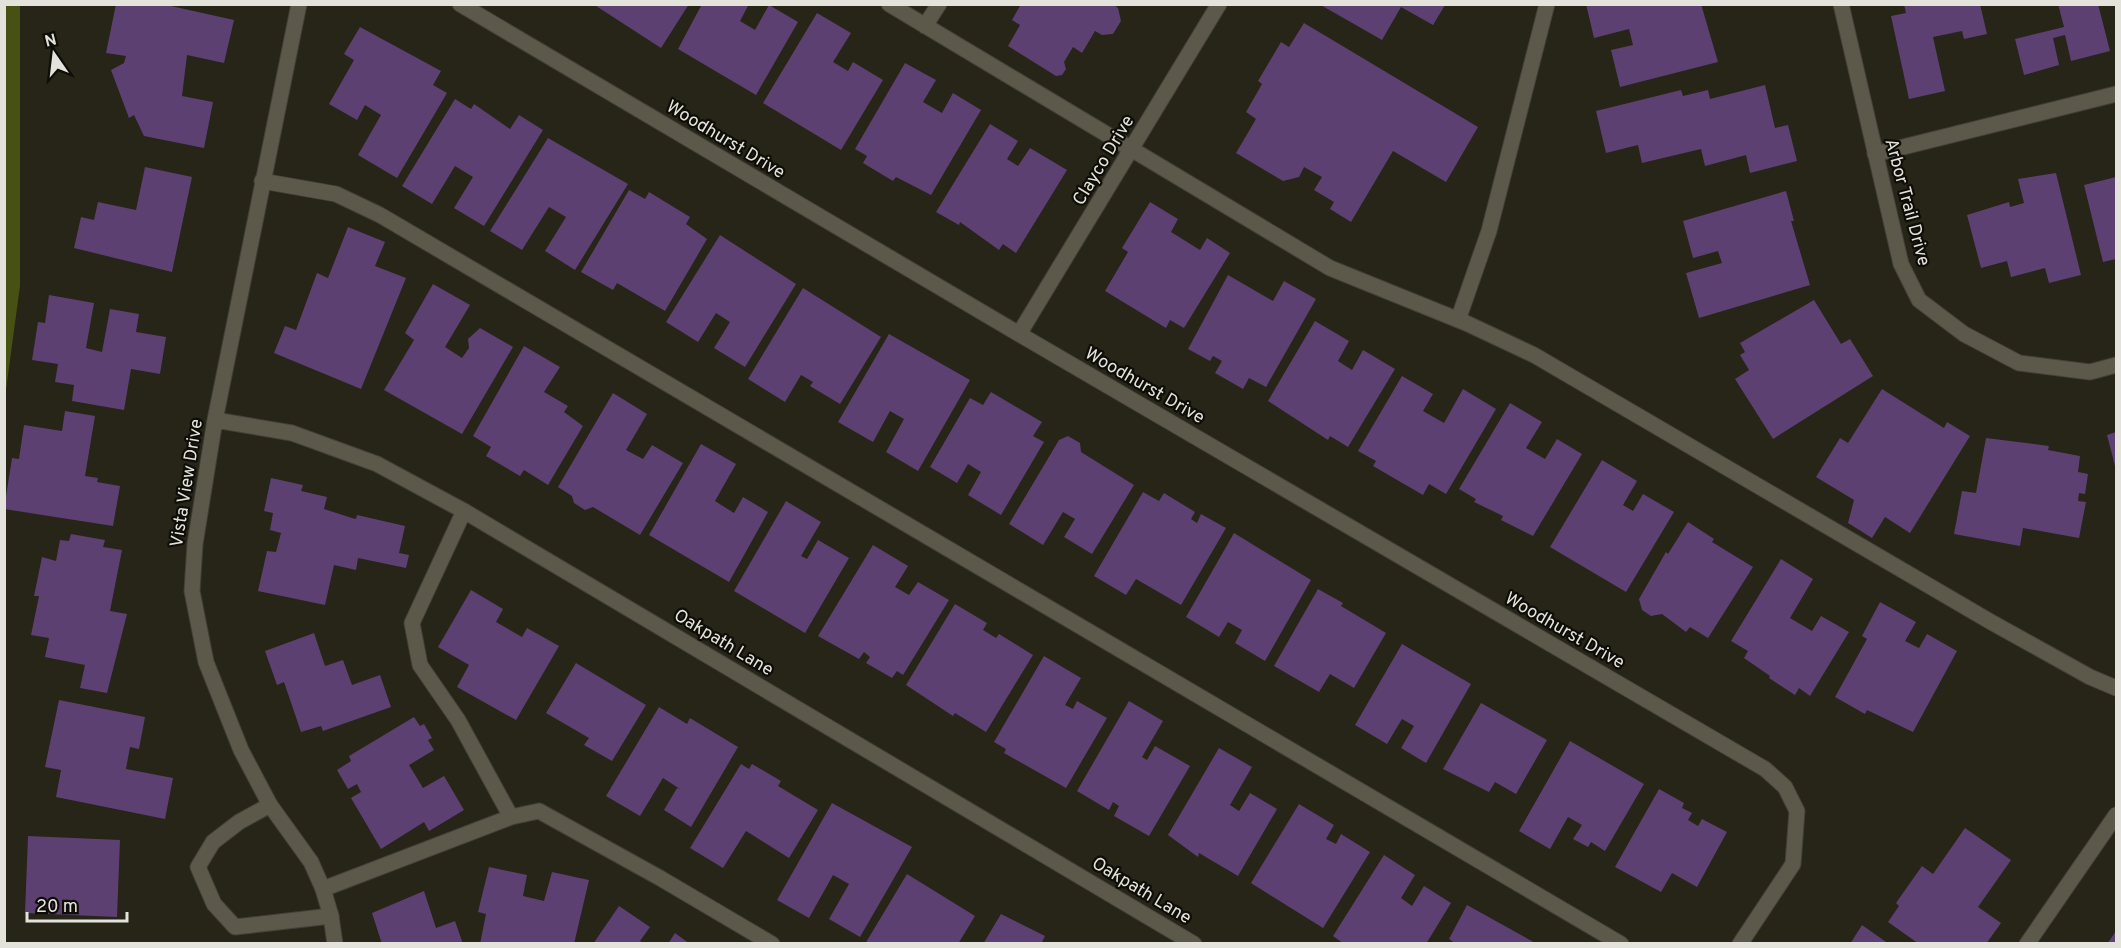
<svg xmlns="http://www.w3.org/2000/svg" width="2121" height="948" font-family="Overpass,sans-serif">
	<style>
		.forest { fill: #465113 }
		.building { fill: #5c4071 }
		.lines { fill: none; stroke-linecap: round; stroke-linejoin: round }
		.lane-casing { stroke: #434038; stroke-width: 17 }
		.street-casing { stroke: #434038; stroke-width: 17 }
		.lane { stroke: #5c594b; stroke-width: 15 }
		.street { stroke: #5c594b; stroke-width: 15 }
		.labels { text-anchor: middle; stroke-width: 4.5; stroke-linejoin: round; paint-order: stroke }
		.street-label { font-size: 18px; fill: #e4e3db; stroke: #0e0d08 }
	</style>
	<rect width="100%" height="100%" fill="#272418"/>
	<path class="forest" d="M20,5v281l-15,111 -1,-392z"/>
	<path class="building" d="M116,4h46l72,16 -10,43 -37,-8 -5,41 31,6 -9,46 -60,-12 -10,-21 -5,3 -18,-48 13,-7 2,-7 -20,-3z
		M593,4h96l-28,44z
		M702,4h47l-9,17 15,9 14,-25 29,17 -42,73 -78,-46z
		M1021,4h92l5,4 3,13 -8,13 -11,1 -7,-4 -13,22 -9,-6 -9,15 2,7 -4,6 -6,1 -48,-30 12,-21 -8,-5z
		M1319,4h83l43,1 -12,20 -32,-18 -19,33z
		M1586,4h115l17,58 -98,25 -9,-37 22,-5 -4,-16 -35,9z
		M1904,4h76l7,30 -23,5 -2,-8 -29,6 12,54 -36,8 -18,-83 15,-3z
		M2058,4h40l12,47 -39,10 -6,-26 -12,3 6,27 -35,10 -9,-36 49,-12z
		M817,13l34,20 -18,29 15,9 5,-9 30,18 -42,70 -78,-47z
		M1304,23l174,104 -32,55 -53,-31 -42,71 -21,-13 4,-7 -20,-12 8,-13 -18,-10 -5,10 -16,4 -47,-28 20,-34 -10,-7 16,-28 -4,-3 23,-39 8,5z
		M360,27l81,44 -8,14 14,8 -50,85 -39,-23 23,-40 -16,-10 -8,15 -28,-16 25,-44 -10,-6z
		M905,63l31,17 -13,22 19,11 11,-20 28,17 -50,85 -35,-18 -3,4 -30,-18 4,-7 -12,-7z
		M1765,85l10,43 13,-3 9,36 -47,12 -4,-18 -41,11 -4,-17 -59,14 -4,-18 -32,8 -10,-42 85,-21 2,6 25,-6 2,9z
		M455,99l16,10 3,-5 36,25 9,-14 24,15 -59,96 -30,-18 19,-31 -18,-11 -23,38 -30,-18z
		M990,124l28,17 -11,18 11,7 12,-18 37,22 -51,83 -13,-9 -4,6 -39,-28 -1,3 -23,-13z
		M548,138l80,46 -53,86 -30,-19 21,-34 -17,-10 -27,43 -32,-19z
		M145,167l47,10 -20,95 -98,-24 7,-31 13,3 4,-18 38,8z
		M2056,173l25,102 -32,8 -4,-15 -34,9 -4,-16 -26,7 -14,-53 42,-13 1,5 14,-4 -6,-24z
		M2116,177v82l-13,3 -19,-77z
		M629,190l16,9 4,-7 41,25 -4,7 21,15 -42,72 -48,-28 -4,7 -32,-18z
		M1786,191l8,30h-3l19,64 -111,33 -13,-45 36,-10 -4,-12 -25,7 -10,-37z
		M1150,202l28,17 -7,13 29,18 7,-12 23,15 -46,75 -14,-8 -4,8 -61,-37 23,-39 -6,-4z
		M348,227l37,15 -10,24 31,12 -45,111 -87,-36 11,-27 11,4 21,-57 11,5z
		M720,235l76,49 -51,83 -31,-19 16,-26 -14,-9 -18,29 -32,-20z
		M1228,275l45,26 11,-20 32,18 -50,88 -17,-9 -6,11 -28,-16 7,-12 -9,-5 -3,5 -22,-12z
		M433,284l37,21 -25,42 17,11 7,-10 -1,-9 12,-11 33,19 -51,87 -78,-44 30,-50 -9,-7z
		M803,288l78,49 -41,67 -30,-18 3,-4 -12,-7 -16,27 -37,-23z
		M49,295l45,8 -8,45 16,4 8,-43 29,5 -3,18 30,5 -6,37 -29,-5 -7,41 -52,-9 2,-16 -19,-3 3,-18 -26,-4 6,-38 7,1z
		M1814,300l27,44 9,-5 23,37 -100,63 -38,-60 14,-9 -9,-15 5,-3 -5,-9z
		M1315,321l34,20 -11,20 14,9 11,-20 32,19 -47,78 -18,-11 -2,4 -60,-39z
		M889,334l81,46 -52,91 -32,-19 18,-33 -14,-8 -17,31 -35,-20z
		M524,346l36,21 -16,25 24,14 -4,6 19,14 -35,59 -24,-15 -4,6 -34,-20 5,-9 -18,-11z
		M1402,376l31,18 -10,17 21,12 19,-34 33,20 -50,85 -17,-10 -6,11 -50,-29 3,-5 -18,-10z
		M1882,389l62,39 3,-6 23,14 -60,97 -25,-16 -13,21 -24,-15 6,-23 -38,-23 24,-39 8,5z
		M991,392l51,30 -9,14 11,6 -43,73 -33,-20 13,-23 -13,-8 -11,19 -27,-16 40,-69 13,7z
		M613,393l34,21 -21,36 17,9 9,-14 31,18 -43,72 -47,-28 -8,3 -11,-7 -2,-7 -14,-9z
		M1510,403l32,19 -16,26 19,11 12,-20 25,15 -49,82 -32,-16 2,-4 -29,-14 2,-3 -17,-10z
		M65,411l30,5 -10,60 13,2 -1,4 23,4 -7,40 -109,-17 8,-51 7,1 5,-34 38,6z
		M2116,432v38l-9,-35z
		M1068,436l12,7 1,9 53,33 -42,69 -28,-17 11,-18 -12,-7 -20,33 -34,-21 50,-84z
		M1986,438l63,8 -1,4 32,6 -2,16 10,2 -3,20 -6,-1 -1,8 8,1 -7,36 -56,-10 -3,18 -66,-12 8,-43 14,2z
		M701,444l35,20 -21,37 19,12 9,-16 25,15 -39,70 -80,-47z
		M1602,460l35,21 -14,24 10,6 10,-17 31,18 -48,80 -76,-45z
		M271,478l32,7 -2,6 26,6 -3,12 28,9 4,1 1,-4 48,11 -6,27 10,2 -3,13 -48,-10 -2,12 -22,-5 -9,40 -67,-14 9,-40 9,1 5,-19 -11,-3 3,-17 -9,-2z
		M1143,492l16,9 5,-8 31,19 -4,7 6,4 4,-9 25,14 -45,77 -45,-26 -10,16 -32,-19z
		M786,501l35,21 -20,34 6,3 11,-19 31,18 -44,75 -71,-42z
		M1688,522l26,17 -2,3 41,25 -45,71 -18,-11 -4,5 -24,-18 -11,2 -9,-6 -3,-11 27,-47 2,2z
		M1234,533l77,47 -46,81 -30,-18 7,-13 -14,-8 -9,15 -33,-20z
		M71,534l34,6 -2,7 19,3 -12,61 17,3 -20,79 -27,-5 5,-23 -40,-8 4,-19 -18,-3 8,-39h-5l8,-39 14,4 4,-21 9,1z
		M873,545l35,21 -13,21 14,8 9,-13 31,18 -46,75 -6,-4 -5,7 -26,-15 4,-6 -6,-5 -5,7 -41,-23z
		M1781,559l32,20 -23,39 22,13 9,-15 28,16 -39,64 -11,-8 -4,7 -26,-17 1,-2 -26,-18 4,-7 -17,-10z
		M1318,589l25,14 -2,3 45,27 -32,55 -24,-14 -11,18 -45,-26z
		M471,590l32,19 -7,13 26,15 5,-9 32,18 -43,74 -59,-33 12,-22 -31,-18z
		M1880,602l36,20 -11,19 14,7 8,-14 30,17 -44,81 -46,-22 -2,4 -30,-17 32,-58 -5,-3z
		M955,604l32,19 -4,7 13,8 3,-4 34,21 -47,77 -31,-19 -2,3 -47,-31z
		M314,633l11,33 18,-6 9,25 28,-10 11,32 -68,24 -2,-5 -20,6 -17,-50 -7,3 -12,-34z
		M1402,644l69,40 -45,79 -25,-15 13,-22 -12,-7 -15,25 -32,-19z
		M1044,656l37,22 -16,27 8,4 4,-8 30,17 -41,70 -62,-35 2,-4 -12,-7z
		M576,663l70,42 -34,56 -28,-16 5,-7 -43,-25z
		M59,700l86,17 -6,32 -9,-2 -4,22 47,9 -8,41 -109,-22 5,-27 -16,-3z
		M1129,701l34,20 -21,36 5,3 8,-14 35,20 -41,70 -35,-20 5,-10 -6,-4 -4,8 -32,-19z
		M1481,703l66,37 -31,54 -21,-12 -6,10 -46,-23z
		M659,707l28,17 3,-6 48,29 -47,80 -27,-17 13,-22 3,1 -17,-11 -23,38 -34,-20z
		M414,717l6,9 4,-2 8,14 -4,2 6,10 -25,15 14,23 21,-12 20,34 -35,21 -5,-9 -43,27 -30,-51 10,-6 -4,-8 -9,5 -11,-19 14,-9 -2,-5z
		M1570,741l74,43 -39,67 -14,-9 -3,5 -15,-8 9,-14 -14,-8 -18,32 -31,-18z
		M1219,748l33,19 -22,38 9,6 11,-18 27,16 -39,67 -39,-23 -1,4 -30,-22z
		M741,764l8,5 3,-5 29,17 -3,5 40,24 -29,48 -43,-27 -23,37 -33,-20z
		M1659,789l25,14 -2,5 10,5 -4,7 10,6 4,-7 25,13 -30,55 -25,-14 -11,19 -46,-25z
		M832,803l80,44 -52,90 -31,-18 20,-35 -16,-9 -24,43 -32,-18z
		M1299,804l35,21 -8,14 10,5 5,-10 29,18 -47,76 -72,-45z
		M1965,828l46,32 -33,47 23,16 -15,21h-67l-31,-22 11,-16 -3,-3 26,-37 11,8z
		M28,836l92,4 -3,77 -92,-4z
		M1384,855l31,20 -14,23 11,8 12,-20 27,17 -25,41h-82l-11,-8z
		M489,867l38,8 -4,21 21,5 8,-29 37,8 -15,64h-94l6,-30 -8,-2z
		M907,874l68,42 -17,28h-93z
		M424,891l12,37 19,-7 8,23h-81l-10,-31z
		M1467,905l70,39h-81l-7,-5z
		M619,906l31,21 -10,14 4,3h-51z
		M1001,914l44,22 -4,8h-58z
		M1862,925l27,19h-39z
		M2116,931v13h-9z
		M675,933l15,11h-22z"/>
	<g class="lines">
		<defs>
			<path id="lane" d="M889,4l441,264 136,55 68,32 457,267 99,55 26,11
				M925,26l14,-22
				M1875,154l241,-60
				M262,181l74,13 44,21 1241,729
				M1458,320l31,-89 58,-227
				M464,511l-52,112 8,42 38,55 53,97
				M270,805l-31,17 -26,20 -15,25 16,37 21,23 96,-11
				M323,889l188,-72 28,-6 121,67 112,66
				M2027,944l89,-129"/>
			<path id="street" d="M299,4l-84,416 -20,124 -3,47 14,71 35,88 29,55 41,57 12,27 8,27 4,28
				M460,4l559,330 746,435 20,18 12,24 -4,53 -53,80
				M1841,4l60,260 18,36 45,34 55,29 71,9 26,-7
				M1019,334l200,-330
				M215,420l77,13 85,31 87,47 730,433"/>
		</defs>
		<use href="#lane" class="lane-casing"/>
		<use href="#street" class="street-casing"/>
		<use href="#lane" class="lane"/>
		<use href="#street" class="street"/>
	</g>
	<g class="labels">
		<g class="street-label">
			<text transform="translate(726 139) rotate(31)" y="6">Woodhurst Drive</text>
			<text transform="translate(1103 160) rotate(-59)" y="6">Clayco Drive</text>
			<text transform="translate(1908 202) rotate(75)" y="6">Arbor Trail Drive</text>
			<text transform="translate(1145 385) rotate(30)" y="6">Woodhurst Drive</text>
			<text transform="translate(186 483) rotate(-81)" y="6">Vista View Drive</text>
			<text transform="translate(1565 630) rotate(30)" y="6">Woodhurst Drive</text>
			<text transform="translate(724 642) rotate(31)" y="6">Oakpath Lane</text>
			<text transform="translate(1142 890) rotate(31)" y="6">Oakpath Lane</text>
		</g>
	</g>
	<rect width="2121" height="948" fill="none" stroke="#e4e3db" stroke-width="12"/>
	<g transform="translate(54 54) rotate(346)" stroke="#0e0d08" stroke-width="4.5" paint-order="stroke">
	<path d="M0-4.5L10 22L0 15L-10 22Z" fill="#e4e3db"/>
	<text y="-9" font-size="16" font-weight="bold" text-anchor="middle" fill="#e4e3db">N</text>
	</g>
	<path d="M27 912v9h100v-9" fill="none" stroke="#e4e3db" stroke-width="3"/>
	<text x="36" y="912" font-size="18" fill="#e4e3db" stroke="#0e0d08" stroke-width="4.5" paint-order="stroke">20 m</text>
</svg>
